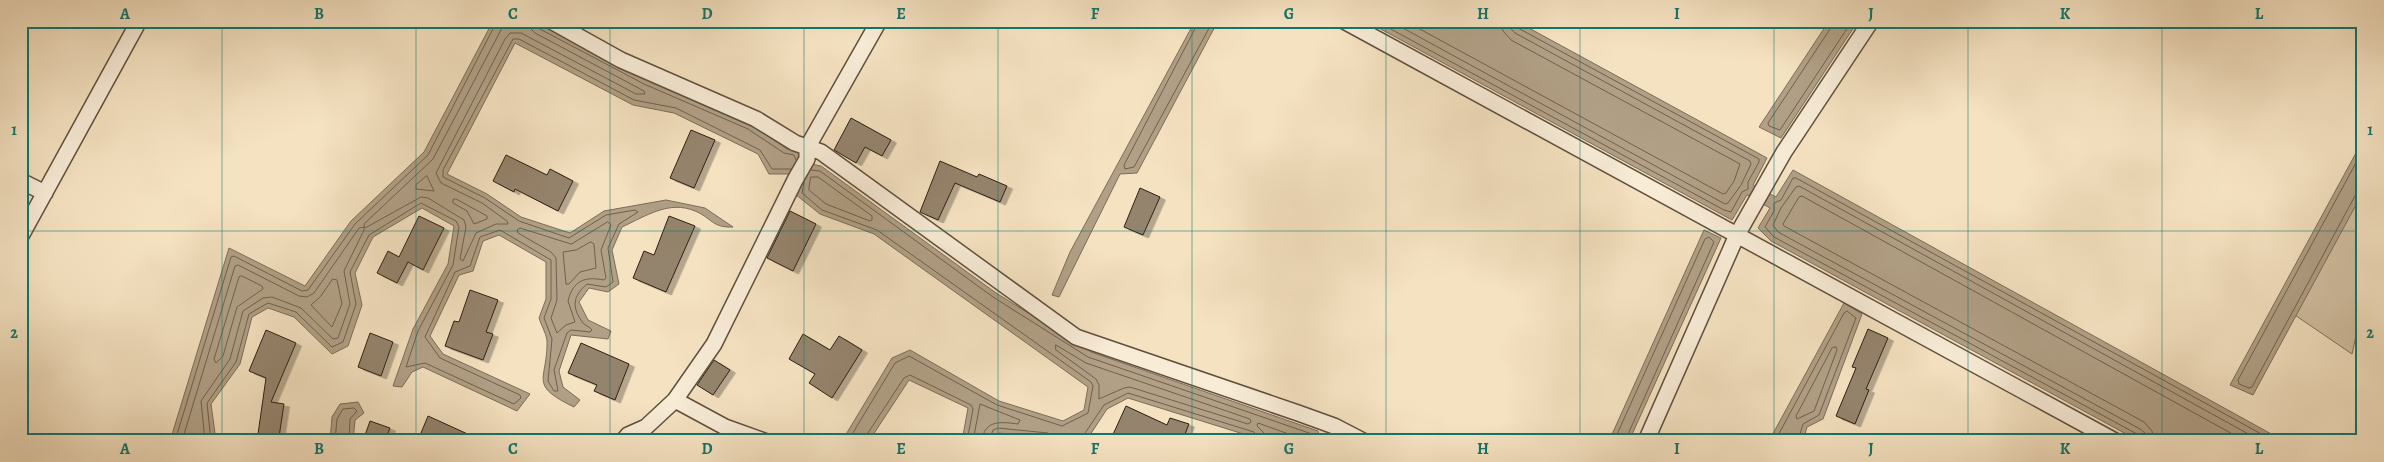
<svg xmlns="http://www.w3.org/2000/svg" width="2384" height="462" font-family="Alegreya,serif">
	<style>
		.green { fill: #d3c1a3; stroke: #80705b }
		.water { fill: #b1a086; stroke: #7c6c58 }
		.lines { fill: none; stroke-linecap: round; stroke-linejoin: round }
		.shore { stroke: #6f604c; stroke-width: 1 }
		.building { fill: #95846d; stroke: #2d1f13; filter: url(#shadow) }
		.street-casing { stroke: #5f503e; stroke-width: 18 }
		.street { stroke: #f8ecd7; stroke-width: 15 }
		.grid { fill: none; stroke: #0f766e; stroke-width: 1; stroke-opacity: 0.55 }
		.neatline { fill: none; stroke: #0f766e; stroke-width: 2 }
		.grid-label { font-size: 16px; text-anchor: middle; font-weight: bold; fill: #0f766e }
	</style>
	<defs>
		<filter id="shadow"><feDropShadow dx="5.5" dy="3" stdDeviation="0" flood-color="#0004"/></filter>
	</defs>
	<rect width="100%" height="100%" fill="#f5e2c1"/>
	<filter id="stains"><feTurbulence type="fractalNoise" baseFrequency=".004" numOctaves="4"/><feColorMatrix values="0 0 0 0 .2 0 0 0 0 .09 0 0 0 0 .02 0 0 0 .5 -.17"/></filter>
	<radialGradient id="worn" r=".72"><stop offset=".6" stop-color="#630" stop-opacity="0"/><stop offset="1" stop-color="#630" stop-opacity=".3"/></radialGradient>
	<path class="green" d="M2363,175v129l-11,50 -63,-43z"/>
	<path class="water" d="M493,21h43l110,58 104,45 37,25 10,2c6,11 12,13 24,15l175,127 95,59 227,79 2,10h-64l-3,-4 -125,-39 -21,11 -21,32 -88,-8 -6,8h-30l6,-33 -59,-28 -40,61h-27l50,-83 18,-8 89,51 64,20 21,-11 4,-23 -214,-153 -54,-20 -25,-20 -2,-20h-24l-11,-20 -84,-41 -41,-8 -118,-62 -68,131 40,20 34,23 49,16 34,-22 62,-11 39,8 28,19c-21,1 -21,-9 -38,-16 -26,-11 -49,5 -73,16l-10,23 7,34 -11,8 -19,-4 -10,14 9,18 23,11 -3,8 -37,-4 -12,36 4,16 17,13 -6,7c-47,-23 -26,-26 -27,-67 -1,-7 -6,-15 -8,-22l7,-19v-37l-47,-27 -16,6 -10,30 -14,4 -29,61 13,18 87,40 -13,17 -94,-44 -11,5 -10,15 -9,-1 20,-57 35,-65 6,-38 -32,-18 -49,29 -18,36 7,32 -14,41 -16,8 -38,-37 -26,-9 -16,9 -12,47 -29,40 5,37h-46l59,-193 76,38 46,-65 73,-69z
		M1195,21h23l-81,152 -17,1 -61,123 -7,-2 18,-43z
		M1366,21h150l251,137 -14,27 23,12 17,-27 491,271h-145l-368,-200 -13,-13 12,-20 -23,-13 -15,25z
		M1829,21h29l-77,117 -22,-11z
		M2363,140v52l-110,203 -23,-10z
		M1704,230l17,8 -92,203h-20z
		M1844,303l18,11 -39,105 -16,8 -4,14h-34z
		M358,402l6,11 -9,7 -2,21h-23l2,-24 8,-13z"/>
	<g class="lines">
		<path class="shore" d="M503,21l-1,7 -69,131 -69,65 1,4 56,-31 7,1 36,22 2,7 -6,32 3,2 13,-28 20,-9h12l-1,-3 -25,-18 -41,-20 -5,-10 69,-134 5,-6h11l115,61h9l-1,-3 -109,-58 -5,-5 -1,-7
			M535,21l3,7 106,56 104,45 36,24 10,2 2,5
			M1199,21l-75,144 1,4 9,-2 79,-146
			M1376,21l348,189 7,2 11,-20 6,-3v-7l11,-20v-3l-241,-131 -3,-7
			M1390,21l335,183 3,-1 13,-18 10,-21 -1,-3 -235,-128 -5,-5 -1,-7
			M1405,21l318,173 3,-1 8,-12 6,-17 -229,-124 -8,-9 -2,-10
			M1833,21l-1,5 -64,97 1,3 11,4 72,-109
			M2363,150l-125,230 1,4 10,4 3,-1 104,-193 7,-3
			M811,170l9,1 173,126 95,60 224,77 3,7
			M427,176l7,15 -18,-2v-4z
			M811,177h7l54,39v4l-2,1 -44,-17 -17,-14z
			M804,182l-2,11 20,17 55,20 214,152 2,4 -5,27 -26,13 -65,-21 -88,-49 -14,7 -47,78
			M456,199l31,17v3l-13,5 -7,-13 -14,-8v-3z
			M608,222l3,3 -10,25 5,28 -2,2c-20,-4 -31,1 -36,21l7,21 -9,3 -9,8 -6,-15 6,-18 -1,-42 -5,-6 -33,-19 -1,-3 3,-2 51,16z
			M591,242l3,2 2,24 -16,4 -11,12h-3l-3,-32 13,-2z
			M242,276l20,10 1,3 -26,18 -14,49 -7,7 -2,-4 25,-82z
			M333,279l4,1 5,24 -10,23 -21,-22 9,-8z
			M1056,345l30,18 164,56 1,3 -3,2 -118,-37 -6,1 -25,11v-14l-3,-6 -40,-29z
			M1836,347l1,3 -23,61 -17,8 -1,-3 36,-68z
			M175,441l56,-184 3,-1 68,35 6,-1 47,-66 73,-69 69,-134
			M182,441l53,-175 3,-1 61,31 8,1 7,-4 45,-65 5,-1v3l-20,41 6,33 -12,34 -5,1 -32,-31 -29,-11 -9,1 -20,13 -13,48 -29,42 4,40
			M211,441l-4,-38 29,-41 13,-48 19,-11 28,9 36,35 11,-5 13,-38 -6,-32 19,-37 52,-32 35,18 3,6 -6,38 -35,66 -12,36 19,-4 89,41 7,-6 -1,-3 -80,-37 -15,-21 30,-65 15,-6 10,-29 20,-7 51,30v39l-7,19 8,21 -4,42 6,10h4l-4,-21 13,-37 4,-3 19,2 2,-2c-2,-3 -6,-4 -9,-7 -12,-16 -10,-27 4,-39l19,3 7,-5 -5,-34 11,-24 19,-12 -3,-2 -29,5 -37,23 -50,-17 -34,-23 -42,-21v-7l70,-131h6l115,61 42,8 84,42 12,19h19
			M335,441l2,-22 6,-10 11,-1 3,3 -7,8 -1,22
			M865,441l1,-5 38,-58 6,-3 61,30 2,4 -6,32
			M973,441l7,-37 40,16 -2,4c-16,-2 -34,-5 -36,17
			M989,441l4,-11 5,-2 50,5 3,3 1,5
			M1082,441l1,-5 21,-31 24,-12 126,39 4,4 1,5
			M1266,441l-2,-8 -7,-7 1,-3 50,18
			M1614,441l91,-202 4,-2 5,5 -89,199
			M1775,441l69,-128 3,-2 9,7 -37,97 -16,9 -5,17
			M2140,441l-3,-7 -363,-197 -9,-10 9,-16v-8l7,-3 12,-22h3l478,263
			M2146,441l-1,-8 -5,-4 -362,-197 -5,-7 8,-17 15,-21 3,-1 462,255
			M2154,441l-2,-10 -8,-9 -360,-196 -1,-2 16,-27 3,-1 443,245"/>
	</g>
	<path class="building" d="M851,118l40,22 -9,16 -17,-9 -9,16 -22,-13z
		M691,130l24,10 -21,48 -24,-10z
		M506,155l41,20 3,-6 23,12 -15,30 -43,-22 -1,3 -21,-11z
		M940,161l37,16 2,-3 28,12 -7,16 -45,-19 -17,37 -18,-8z
		M1140,188l20,9 -17,38 -19,-8z
		M790,211l26,13 -23,47 -26,-13z
		M419,216l25,12 -21,42 -15,-8 -11,21 -20,-10 11,-22 11,6z
		M669,216l26,10 -29,66 -33,-14 11,-27 10,4z
		M470,290l28,10 -12,32 7,2 -10,26 -38,-14 9,-25 5,1z
		M1868,329l20,9 -22,51 3,1 -14,34 -19,-8 20,-48 -4,-1z
		M266,330l30,13 -25,59 13,2 -5,33 -21,-3 8,-56 -17,-7z
		M370,333l23,9 -12,34 -23,-9z
		M803,334l27,16 9,-14 23,14 -30,48 -23,-15 6,-9 -26,-15z
		M581,343l48,21 -14,36 -21,-9 3,-6 -29,-12z
		M714,360l16,10 -17,25 -16,-10z
		M1126,406l41,19 3,-7 19,6 -4,10 14,7h-89z
		M428,416l55,25h-44l-18,-8z
		M370,421l20,7 -5,13h-22z"/>
	<g class="lines">
		<defs>
			<path id="street" d="M551,21l70,39 135,59 39,24 26,9 255,185 222,76 36,13 29,15
				M1344,21l771,420
				M21,181l24,12
				M21,236l118,-215
				M675,400l50,27 39,14
				M623,441l5,-6 18,-8 29,-27 39,-56 81,-164 12,-21v-11l72,-127
				M1646,441l91,-206 47,-83 87,-131"/>
		</defs>
		<use href="#street" class="street-casing"/>
		<use href="#street" class="street"/>
	</g>
	<path class="grid" d="M222,21v420M416,21v420M610,21v420M804,21v420M998,21v420M1192,21v420M1386,21v420M1580,21v420M1774,21v420M1968,21v420M2162,21v420M21,231h2342"/>
	<rect width="2384" height="462" fill="none" stroke="#f5e2c1" stroke-width="55"/>
	<rect x="28" y="28" width="2328" height="406" class="neatline"/>
	<g class="grid-label">
		<text x="125" y="19">A</text>
		<text x="319" y="19">B</text>
		<text x="513" y="19">C</text>
		<text x="707" y="19">D</text>
		<text x="901" y="19">E</text>
		<text x="1095" y="19">F</text>
		<text x="1289" y="19">G</text>
		<text x="1483" y="19">H</text>
		<text x="1677" y="19">I</text>
		<text x="1871" y="19">J</text>
		<text x="2065" y="19">K</text>
		<text x="2259" y="19">L</text>
		<text x="14" y="135">1</text>
		<text x="2370" y="135">1</text>
		<text x="14" y="338">2</text>
		<text x="2370" y="338">2</text>
		<text x="125" y="454">A</text>
		<text x="319" y="454">B</text>
		<text x="513" y="454">C</text>
		<text x="707" y="454">D</text>
		<text x="901" y="454">E</text>
		<text x="1095" y="454">F</text>
		<text x="1289" y="454">G</text>
		<text x="1483" y="454">H</text>
		<text x="1677" y="454">I</text>
		<text x="1871" y="454">J</text>
		<text x="2065" y="454">K</text>
		<text x="2259" y="454">L</text>
	</g>
	<rect width="100%" height="100%" filter="url(#stains)"/>
	<rect width="100%" height="100%" fill="url(#worn)"/>
</svg>
